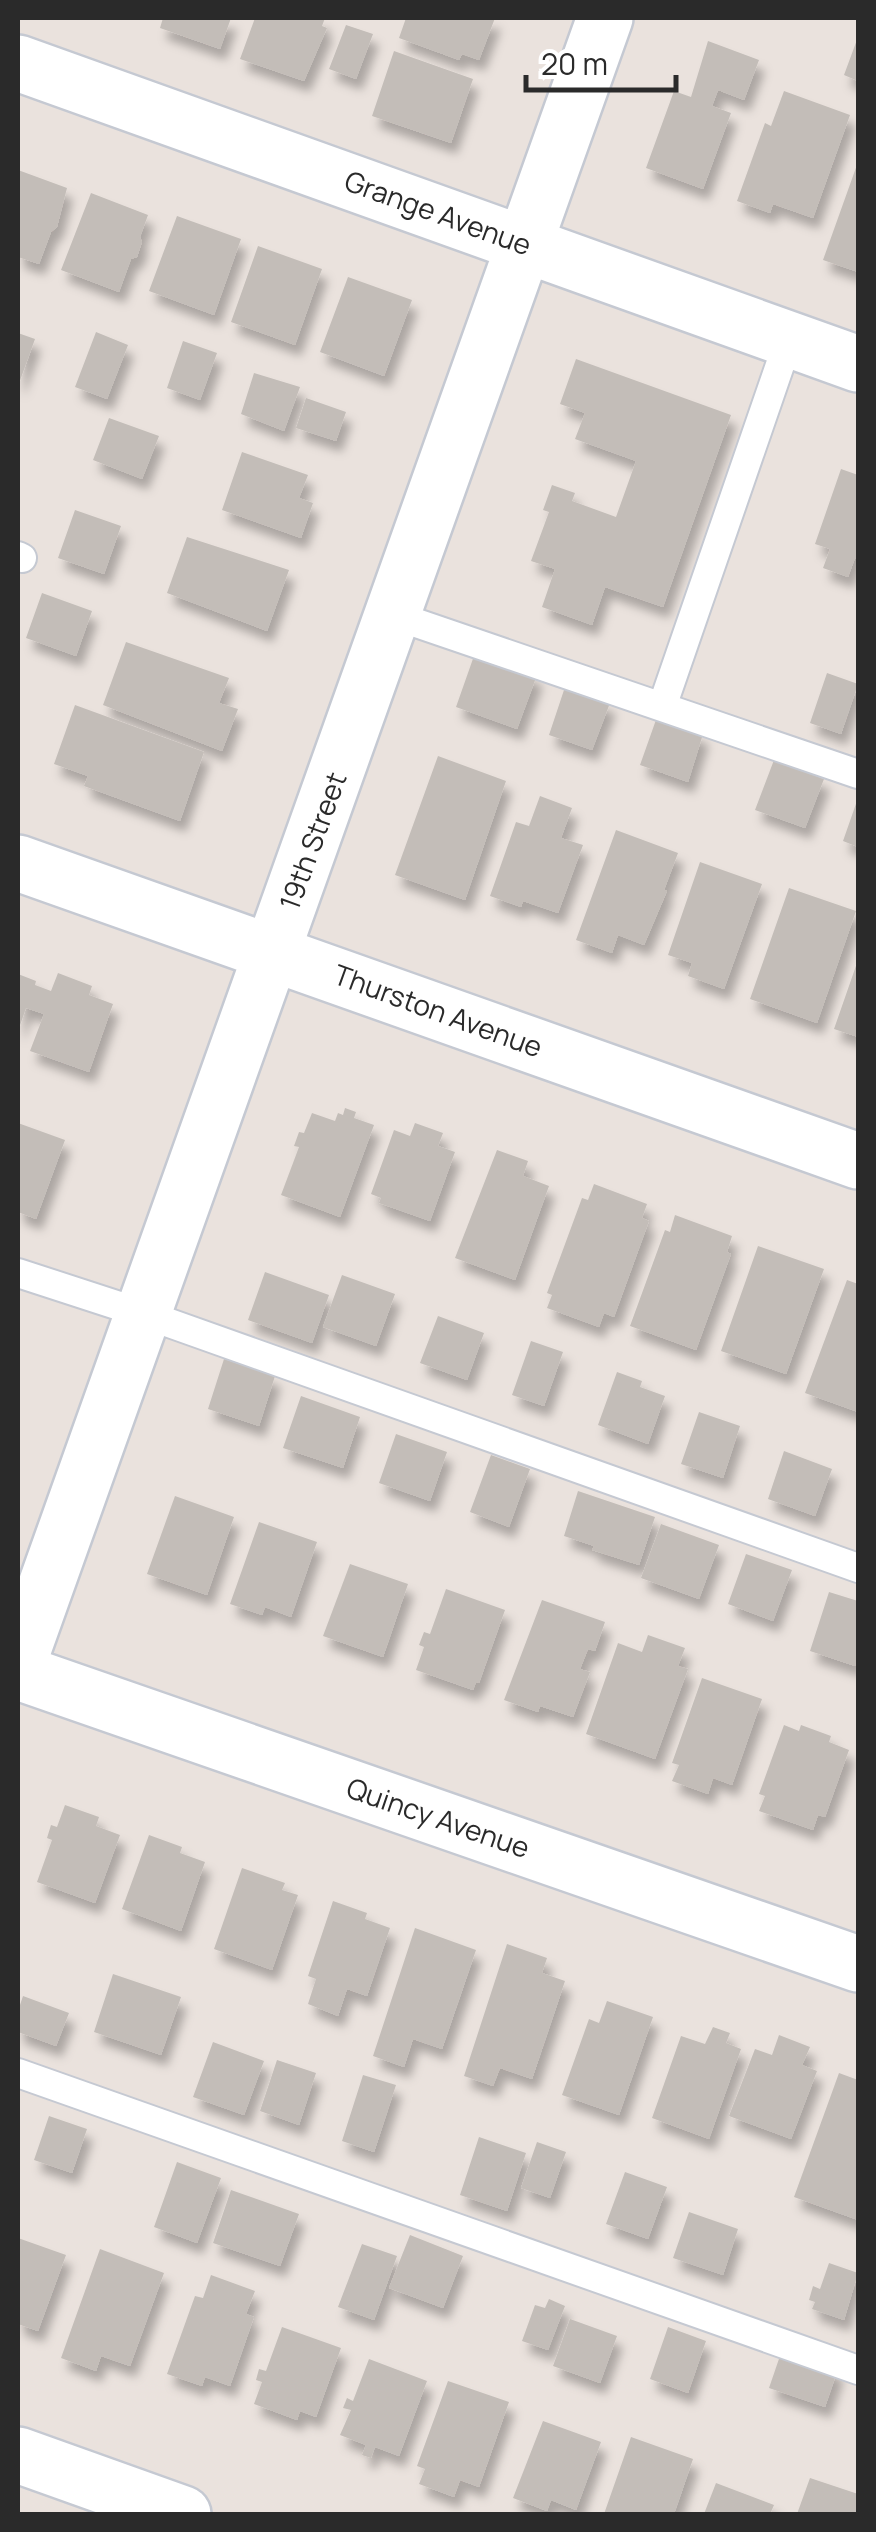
<svg xmlns="http://www.w3.org/2000/svg" width="876" height="2532" font-family="Manrope,sans-serif">
	<style>
		.building { fill: #c3bdb8; filter: url(#shadow) }
		.lines { fill: none; stroke-linecap: round; stroke-linejoin: round }
		.lane-casing { stroke: #c5c9d2; stroke-width: 32 }
		.street-casing { stroke: #c5c9d2; stroke-width: 60 }
		.lane { stroke: #fff; stroke-width: 28 }
		.street { stroke: #fff; stroke-width: 55 }
		.labels { text-anchor: middle; stroke-width: 8; stroke-linejoin: round; paint-order: stroke }
		.street-label { font-size: 28px; fill: #2a2a2a; stroke: #fff }
	</style>
	<defs>
		<filter id="shadow"><feDropShadow dx="6" dy="11" stdDeviation="5" flood-color="#0004"/></filter>
	</defs>
	<rect width="100%" height="100%" fill="#eae2dd"/>
	<path class="building" d="M163,18h68l-11,31 -60,-21z
		M255,18h70l-3,8 5,2 -23,53 -64,-22z
		M406,18h89l-16,42 -17,-6 -3,6 -60,-22z
		M346,25l27,9 -17,45 -27,-10z
		M858,37v44l-14,-6z
		M708,41l51,19 -15,40 -26,-10 -6,16 19,7 -28,76 -57,-21 28,-77 17,6z
		M394,51l79,28 -22,64 -79,-27z
		M784,91l66,24 -37,103 -40,-14 -3,9 -33,-12 28,-78 6,3z
		M858,162v110l-35,-12z
		M18,170l49,18 -10,39 -6,5 -12,32 -21,-7z
		M91,193l57,22 -8,22 2,5 -5,15 -6,2 -12,33 -58,-22z
		M177,216l64,23 -27,76 -65,-24z
		M258,246l64,23 -27,76 -64,-23z
		M348,277l64,23 -28,76 -64,-24z
		M96,332l32,13 -21,54 -32,-12z
		M18,333l17,6 -17,47z
		M183,341l34,12 -17,47 -33,-12z
		M576,359l155,56 -68,192 -58,-20 -13,38 -50,-18 13,-38 -24,-8 18,-49 -6,-2 9,-25 23,8 -3,8 44,16 20,-56 -61,-22 10,-26 -25,-9z
		M254,373l46,14 -16,44 -43,-17z
		M306,398l40,14 -10,29 -40,-13z
		M109,418l50,18 -17,43 -49,-19z
		M242,452l66,23 -9,23 14,5 -12,35 -79,-28z
		M841,469l17,6v84l-3,-1 -7,19 -25,-9 7,-19 -15,-5z
		M75,510l46,16 -17,48 -46,-16z
		M187,537l102,33 -22,61 -100,-38z
		M42,593l50,18 -16,45 -50,-18z
		M126,642l103,36 -10,25 19,6 -16,42 -119,-46z
		M475,653l62,22 -20,54 -61,-22z
		M827,673l31,11 -17,50 -31,-11z
		M565,687l45,16 -18,47 -43,-15z
		M75,705l129,47 -24,69 -96,-35 4,-10 -34,-12z
		M657,717l46,17 -15,48 -48,-17z
		M438,756l68,25 -41,119 -70,-25z
		M774,760l50,19 -19,49 -50,-18z
		M540,796l32,12 -11,30 22,7 -25,68 -35,-12 -2,6 -31,-11 26,-74 13,4z
		M858,798v49l-15,-6z
		M616,830l62,23 -14,37 3,1 -23,54 -26,-10 -6,18 -36,-13z
		M700,862l62,22 -38,105 -36,-13 4,-13 -24,-8z
		M789,888l67,23 -39,112 -67,-24z
		M858,960v77l-24,-8z
		M58,973l34,13 -3,9 24,9 -24,68 -59,-21 14,-37 -18,-6 -8,23v-57l18,7 -1,4 16,6z
		M345,1108l11,4 -2,6 20,7 -34,92 -59,-22 18,-48 -5,-1 5,-14 5,1 8,-20 23,8 3,-8 5,2z
		M18,1123l47,17 -29,79 -18,-7z
		M415,1123l28,10 -5,13 17,6 -25,69 -51,-18 2,-5 -10,-4 23,-64 16,6z
		M497,1150l31,11 -5,15 26,10 -34,94 -60,-22z
		M594,1184l53,20 -5,14 7,3 -35,96 -10,-4 -5,14 -52,-19 5,-13 -5,-2 35,-95 6,2z
		M675,1215l57,21 -5,16 4,2 -35,96 -66,-24 35,-96 5,2z
		M758,1246l66,23 -38,105 -65,-23z
		M265,1272l64,23 -17,48 -64,-23z
		M342,1275l53,19 -19,52 -53,-19z
		M847,1280l11,4v128l-53,-19z
		M438,1316l46,17 -17,47 -47,-17z
		M531,1341l32,11 -19,54 -32,-11z
		M224,1359l51,17 -16,50 -51,-17z
		M617,1372l25,9 -2,6 25,9 -17,48 -50,-19z
		M301,1396l59,21 -17,51 -60,-20z
		M699,1412l41,14 -17,52 -42,-14z
		M396,1434l51,18 -17,49 -51,-18z
		M784,1451l48,18 -17,47 -47,-17z
		M491,1455l39,14 -21,58 -39,-15z
		M578,1491l77,26 -16,48 -47,-15 2,-4 -30,-10z
		M175,1496l59,21 -27,78 -60,-21z
		M259,1522l58,20 -26,75 -26,-10 -3,8 -32,-11z
		M661,1524l58,21 -20,54 -58,-21z
		M746,1554l46,16 -19,51 -45,-17z
		M350,1564l58,20 -25,73 -60,-21z
		M446,1589l59,21 -26,73 -3,-1 -3,8 -57,-20 8,-23 -5,-2 5,-13 6,2z
		M829,1592l29,9v53l-3,12 -45,-15z
		M542,1600l63,22 -10,29 -7,-2 -8,20 10,3 -17,45 -33,-11 -2,6 -34,-12z
		M648,1635l37,13 -7,18 10,3 -33,90 -69,-25 32,-91 24,9z
		M702,1678l60,21 -30,86 -19,-7 -5,16 -36,-13 7,-16 -7,-2z
		M784,1725l15,6 2,-6 30,11 -2,6 20,8 -24,67 -7,-2 -5,15 -54,-19 6,-15 -6,-2z
		M65,1805l34,12 -3,9 24,9 -25,68 -58,-21 15,-42 -5,-2 4,-13 6,2z
		M149,1835l33,12 -2,6 25,9 -24,69 -59,-22z
		M242,1868l43,15 -3,7 16,5 -26,75 -58,-21z
		M333,1901l34,12 -2,6 25,9 -23,68 -20,-7 -9,27 -30,-12 8,-25 -8,-3z
		M415,1928l61,22 -34,99 -29,-10 -9,28 -31,-11z
		M507,1944l40,14 -5,15 23,8 -33,98 -32,-11 -7,18 -29,-10z
		M113,1974l68,23 -20,58 -67,-23z
		M23,1996l46,17 -13,33 -38,-14v-21z
		M607,2001l46,16 -34,98 -57,-20 27,-76 10,4z
		M713,2027l17,6 -4,10 15,6 -32,90 -57,-21 29,-82 24,8z
		M779,2035l31,12 -8,18 15,6 -26,68 -62,-23 26,-67 17,6z
		M213,2042l51,19 -20,54 -51,-18z
		M277,2060l39,13 -17,52 -39,-14z
		M839,2073l19,7v140l-64,-23z
		M363,2075l33,10 -22,67 -32,-11z
		M49,2116l38,13 -15,44 -38,-13z
		M479,2137l47,16 -19,58 -47,-16z
		M537,2142l29,10 -16,46 -29,-10z
		M177,2162l44,16 -24,65 -43,-16z
		M625,2172l42,15 -19,52 -42,-15z
		M231,2190l68,24 -19,52 -67,-23z
		M689,2212l49,17 -15,46 -50,-17z
		M410,2235l53,21 -20,52 -54,-20z
		M18,2238l48,17 -28,76 -20,-7z
		M362,2244l35,12 -23,64 -36,-13z
		M100,2249l64,24 -34,93 -29,-10 -5,15 -35,-13z
		M829,2263l29,10 -14,47 -32,-11 3,-7 -6,-2 4,-14 7,3z
		M211,2275l44,16 -9,23 8,3 -24,69 -25,-9 -3,9 -35,-12 28,-78 8,2z
		M549,2299l16,7 -17,44 -26,-9 13,-36 10,3z
		M570,2319l47,17 -17,47 -47,-17z
		M282,2327l59,21 -25,69 -16,-6 -3,9 -43,-16 8,-22 -6,-2 3,-11 7,2z
		M668,2327l38,14 -18,52 -38,-14z
		M782,2350l56,19 -13,38 -56,-19z
		M369,2359l58,22 -28,75 -24,-9 -4,11 -9,-3 4,-10 -26,-10 11,-25 -8,-2 4,-10 6,3z
		M448,2381l61,21 -30,85 -19,-7 -6,17 -35,-13 6,-15 -8,-3z
		M543,2421l58,21 -25,68 -25,-10 -4,11 -34,-13z
		M631,2437l62,22 -19,55h-70z
		M810,2478l48,16v20h-61z
		M716,2483l58,22 -4,9h-66z"/>
	<g class="lines">
		<defs>
			<path id="lane" d="M18,556l4,2
				M393,615l465,159
				M662,707l127,-368
				M18,1273l126,41 714,254
				M18,2073l840,297"/>
			<path id="street" d="M18,63l840,301
				M18,863l840,298
				M18,1664l587,-1646
				M18,1672l840,292
				M18,2455l165,59"/>
		</defs>
		<use href="#lane" class="lane-casing"/>
		<use href="#street" class="street-casing"/>
		<use href="#lane" class="lane"/>
		<use href="#street" class="street"/>
	</g>
	<g class="labels">
		<g class="street-label">
			<text transform="translate(438 213) rotate(20)" y="10">Grange Avenue</text>
			<text transform="translate(313 841) rotate(-70)" y="10">19th Street</text>
			<text transform="translate(438 1011) rotate(20)" y="10">Thurston Avenue</text>
			<text transform="translate(438 1818) rotate(19)" y="10">Quincy Avenue</text>
		</g>
	</g>
	<rect width="876" height="2532" fill="none" stroke="#2a2a2a" stroke-width="40"/>
	<path d="M526 75v15h150v-15" fill="none" stroke="#2a2a2a" stroke-width="5"/>
	<text x="541" y="75" font-size="30" fill="#2a2a2a" stroke="#ffffff" stroke-width="8" paint-order="stroke">20 m</text>
</svg>
